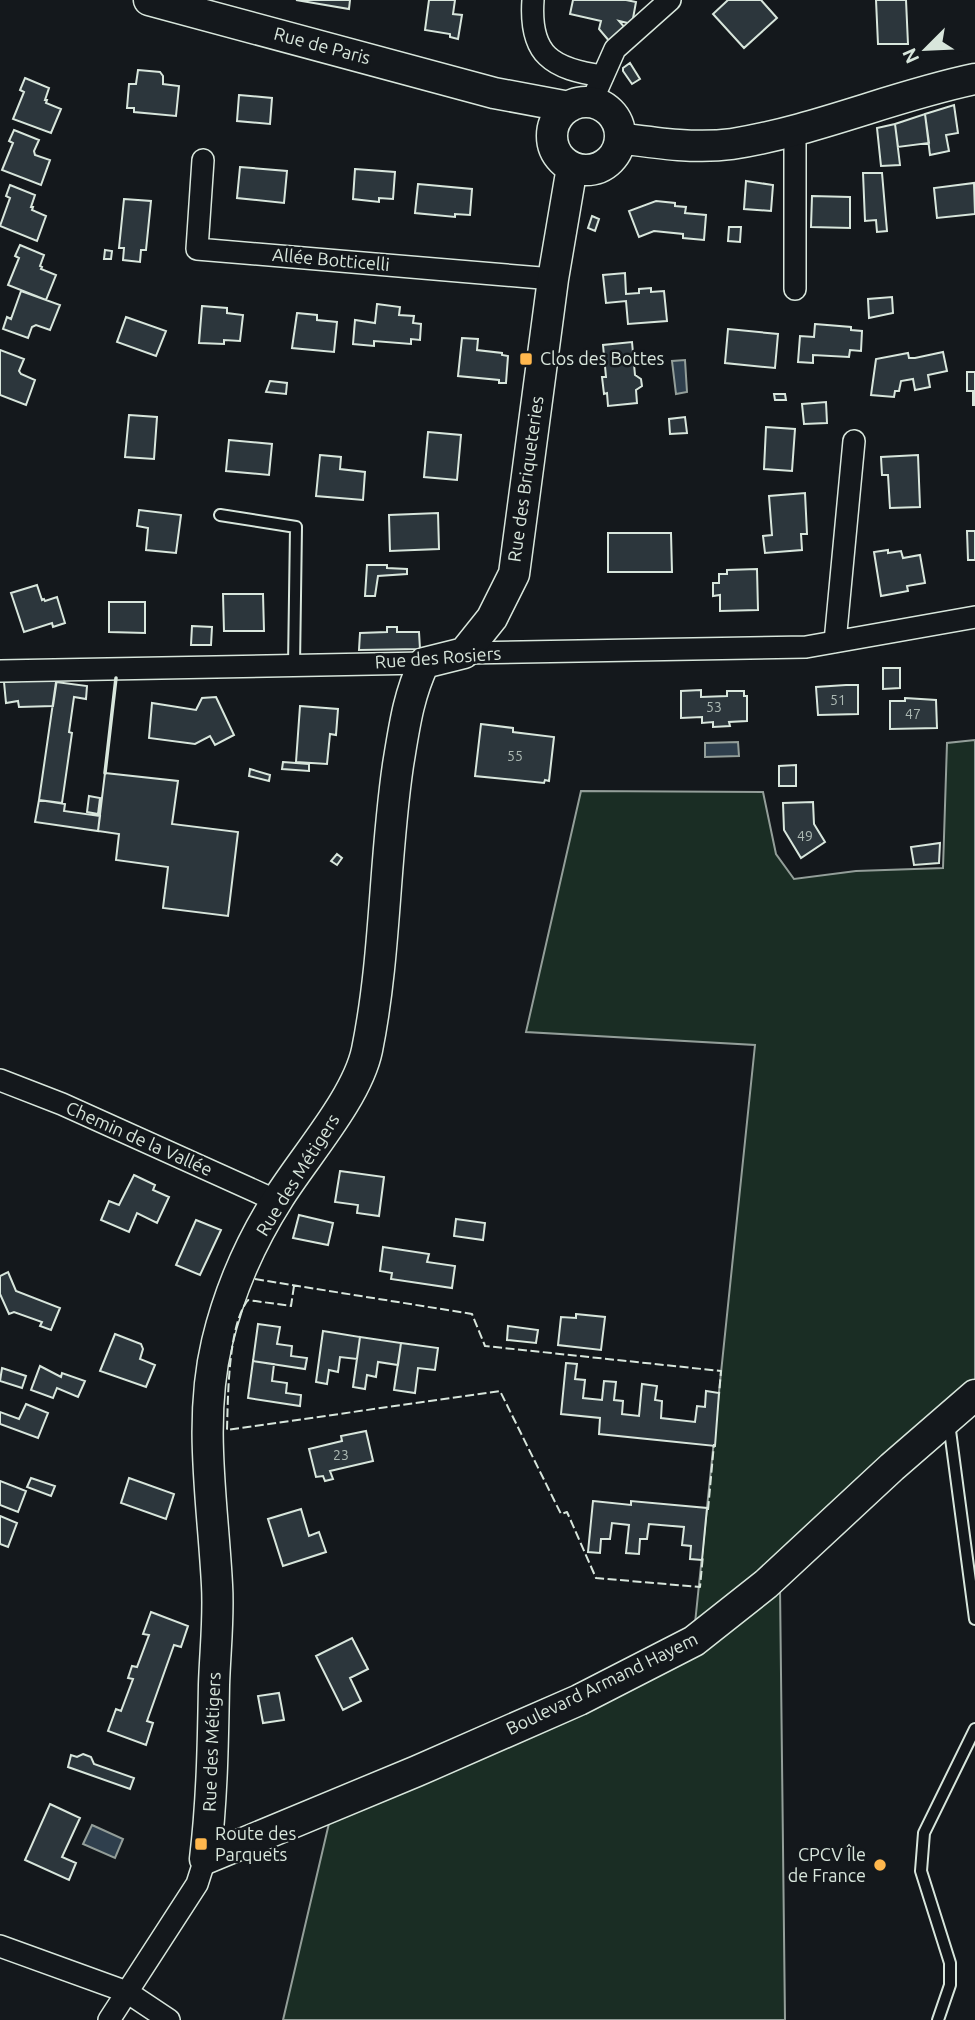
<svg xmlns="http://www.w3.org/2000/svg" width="975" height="2020" font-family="Ubuntu,sans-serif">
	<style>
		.green { fill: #1a2d24; stroke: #939e99; stroke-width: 2 }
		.water { fill: #2f3f4d; stroke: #939e99; stroke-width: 2 }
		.building { fill: #2c363c; stroke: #d8e6dc; stroke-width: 2 }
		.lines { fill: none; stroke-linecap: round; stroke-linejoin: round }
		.lane-casing { stroke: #d8e6dc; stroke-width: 14 }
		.street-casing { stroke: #d8e6dc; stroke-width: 24 }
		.secondary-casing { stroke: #d8e6dc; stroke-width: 33 }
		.lane { stroke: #14181c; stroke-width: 10 }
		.street { stroke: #14181c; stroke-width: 21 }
		.secondary { stroke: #14181c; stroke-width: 30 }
		.fence { stroke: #d8e6dc; stroke-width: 2; stroke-dasharray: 9 3.5; stroke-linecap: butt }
		.wall { stroke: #d8e6dc; stroke-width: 3.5 }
		.poi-dot { fill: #ffb74d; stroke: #14181c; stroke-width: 2.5 }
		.labels { text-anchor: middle; stroke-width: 5; stroke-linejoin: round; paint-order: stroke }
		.number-label { font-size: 14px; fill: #adbab4 }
		.street-label { font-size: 18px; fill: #d8e6dc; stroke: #14181c }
		.poi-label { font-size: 18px; fill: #d8e6dc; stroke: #14181c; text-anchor: start }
	</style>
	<rect width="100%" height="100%" fill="#14181c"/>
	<path class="green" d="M975,740v640l-281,253 61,-588 -229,-13 55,-241 182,1 13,62 18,25 62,-8 87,-3 4,-125z
		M780,1587l5,433h-502l47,-201z"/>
	<path class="water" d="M685,360l2,32 -11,2 -4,-33z
		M738,742l1,14 -34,1v-14z
		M92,1825l31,14 -8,19 -32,-14z"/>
	<path class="building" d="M296,0h54l-1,9z
		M429,0h26l-2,14 9,1 -4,24 -8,-2v-3l-25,-4z
		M573,0h53l10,2 -4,22 -13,-3 7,8 -16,13 -11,-13 2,-8 -31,-7z
		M728,0h33l16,18 -33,30 -31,-34z
		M876,0h30l2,44h-30z
		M630,63l10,16 -8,5 -9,-13v-3z
		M138,70l22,2 3,4v8l16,2 -3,30 -42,-4v-4h-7l2,-24h7z
		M25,78l24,10 -4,12h2l-1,3 15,6 -10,24 -38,-14 11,-27 -4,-2z
		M239,95l33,3 -2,26 -33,-3z
		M954,105l4,28 -12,2 3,16 -19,4 -5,-41z
		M925,114l4,29 -31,4 -3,-23z
		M895,124l5,41 -19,1 -4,-38z
		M14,130l25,10 -5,11 1,4 15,5 -9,25 -39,-15 11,-27 -4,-2z
		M240,167l47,4 -3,32 -47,-5z
		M355,169l40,3 -2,27 -14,-1v4l-26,-3z
		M863,173h19l5,58 -10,1 -1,-12 -11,1z
		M746,181l27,4 -2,26 -27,-2z
		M974,183l1,31 -38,4 -3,-30z
		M418,184l54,5 -2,26 -15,-1v3l-40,-4z
		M10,185l25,10 -4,12h2l-1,3 14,6 -9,25 -37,-15 10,-28 -4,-2z
		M812,196l38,1v31l-39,-1z
		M124,199l27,2 -5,49h-5l-1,12 -17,-2 1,-12h-5z
		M656,201l19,2v3l11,1 -1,6 21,2 -2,25 -21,-2v-4l-29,-3 -15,6 -10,-26z
		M592,216l7,3 -4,12 -7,-3z
		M729,227h12l-1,15 -12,-1z
		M20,245l24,10 -4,11 2,1 -1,2 15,6 -10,25 -38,-15 11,-27 -4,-2z
		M105,250l7,1 -1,8h-7z
		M625,273l1,21 13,-1v-4l12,-1v4l13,-1 3,30 -39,3 -2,-23 -20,2 -3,-28z
		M21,291l39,14 -10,25 -14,-5 -4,2 -4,11 -25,-9 4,-12 4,2z
		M892,297l1,16 -24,5 -1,-19z
		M377,304l23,3 -1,8 15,1 -1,7 8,1 -1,16 -9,-1v5l-37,-3v5l-21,-2 2,-24 20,3z
		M202,306l25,2v5l16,2 -3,26 -16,-1v4l-25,-1z
		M297,313l20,2v5l20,2 -3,30 -42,-4z
		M126,317l40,14 -10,25 -39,-14z
		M815,324l36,3v3l11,1 -1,20 -11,-1 -1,7 -36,-2v8l-15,-1 2,-26 14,1z
		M728,329l50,5 -3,34 -50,-5z
		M462,338l16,1 -1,11 25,3v2l6,1 -2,27h-7v-3l-41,-4z
		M632,342l3,33 6,4 1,7 -6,4 1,13 -29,3 -1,-13 -3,1 -2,-17h4l-3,-32z
		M0,350l24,9 -5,12 2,3 14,6 -9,25 -26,-10z
		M943,352l4,19 -19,4 2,12 -15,3 -2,-11 -12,2 -2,10h-4l-1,6 -23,-2 5,-36 32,-6 1,5h6z
		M967,372h8v33h-2v-14h-6z
		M270,381l17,2 -1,11 -20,-2z
		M774,394h11l1,6h-11z
		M826,402l1,21 -23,1 -2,-20z
		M129,415l28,2 -3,42 -29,-2z
		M685,417l2,16 -17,1 -1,-15z
		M766,427l29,2 -3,42 -28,-2z
		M428,432l33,3 -4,45 -33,-3z
		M229,440l43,4 -3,31 -43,-4z
		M320,455l21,2 -1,12 25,3 -2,28 -47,-4z
		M918,455l2,52 -30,1 -2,-33h-6l-1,-18z
		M805,493l2,41h-6l1,16 -37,3 -2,-17 9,-1 -3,-39z
		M139,510l42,5 -5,38 -30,-3 2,-22 -11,-2z
		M438,513l1,36 -49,2 -1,-36z
		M967,531h8v29h-7z
		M608,533h63l1,39h-64z
		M888,550v3l13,-2 2,7 17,-3 5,28 -18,3 1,5 -27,5 -7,-44z
		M367,565h20v3l20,1v5l-29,2 -3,20h-10z
		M757,569l1,41 -38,1v-16l-7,1v-13h6v-9h8v-4z
		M37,585l5,15 2,-1 1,2 12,-4 8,26 -12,4 -1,-4 -28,9 -13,-39z
		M223,594h40l1,37h-40z
		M109,602h36v31l-36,-1z
		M192,626l20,1 -1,18h-20z
		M387,627h10v5h22l1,17 -61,1 1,-17 27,-1z
		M883,668h17v20l-17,1z
		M57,679l-4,27 -34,1 -1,-6 -12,2 -2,-21z
		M56,682l31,4 -1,13 -12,-2 -5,35 3,1 -10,70 -23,-3z
		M846,685h12v29l-40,1 -2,-28z
		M701,690v7l26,-1v-5h17v5h3v25l-18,1 1,4 -17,1v-5l-11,1v-6l-21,1v-27z
		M216,697l18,38 -19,10 -5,-9 -15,8 -46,-6 3,-35 44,7 6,-12z
		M905,698l31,2 1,28 -47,1v-28h15z
		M300,706l38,3 -2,26 -6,-1 -3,30 -31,-2z
		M481,724l32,4v4l41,5 -5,44 -4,-1 -1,3 -69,-7z
		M283,762l26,2v7l-27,-2z
		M796,765v21h-17v-20z
		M250,769l20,6 -1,6 -20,-5z
		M105,773l73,8 -6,43 66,8 -10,84 -65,-8 5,-41 -52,-7 3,-26 -21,-3z
		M89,796l11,2 -2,16 -11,-2z
		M39,800l26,4 -1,7 36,5 -2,15 -63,-9z
		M813,802l1,22 11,18 -24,16 -17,-28 -1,-27z
		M940,843l-1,20 -25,2 -3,-18z
		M337,854l5,4 -5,7 -6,-4z
		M340,1171l44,6 -5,39 -22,-3 1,-8 -23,-3z
		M134,1175l21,10 -2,5 16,7 -12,26 -20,-10 -8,19 -28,-12 8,-19 10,4z
		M299,1215l34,8 -5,22 -35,-7z
		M456,1219l29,4 -2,17 -29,-4z
		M196,1220l25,10 -21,45 -24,-10z
		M383,1247l46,7 -2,8 28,4 -3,22 -61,-9 1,-6 -12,-2z
		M8,1272l8,19 44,17 -9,22 -11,-4 2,-4 -28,-10 -5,2 -9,-20v-18z
		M576,1314l29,3 -4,33 -43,-5 3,-28 15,1z
		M258,1324l22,3 -3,17 15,2 -1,10 16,2 -2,11 -52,-8z
		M508,1326l30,4 -2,13 -29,-3z
		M323,1331l37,6 -3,22 -17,-2 -2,15 -9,-2 -2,14 -11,-2z
		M115,1334l26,10 2,5 -3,10 15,6 -9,22 -46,-16z
		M360,1337l41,6 -3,22 -20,-3 -2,15 -9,-2 -2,14 -12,-2z
		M401,1343l37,5 -3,22 -17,-2 -3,25 -21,-3z
		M253,1361l21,3 -2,17 15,2 -1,10 15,2 -1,11 -52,-8z
		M566,1363l11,1 -2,15 10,1 -2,18 19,2 2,-19 12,1 -2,18 9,1 -1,13 17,2 3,-32 15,2 -2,14 7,1 -1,17 34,4 2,-16 8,1 1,-16 13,2 -4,53 -116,-12 1,-16 -39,-4z
		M40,1366l21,11 1,-4 23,8 -7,16 -21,-9 -4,10 -22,-8z
		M2,1368l24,8 -4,12 -22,-7z
		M26,1404l22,9 -10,25 -38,-14v-12l19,7z
		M366,1431l7,30 -43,10 3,8 -8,2 -2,-5 -7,1 -7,-28 33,-8 -1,-5z
		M31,1478l24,8 -4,10 -24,-9z
		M129,1478l45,16 -8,25 -45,-16z
		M0,1481l26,10 -8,21 -18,-7z
		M593,1501l38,4v-4l76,7 -5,52 -12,-1 1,-13 -9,-1 2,-18 -35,-3 -2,15h-7l-1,15 -13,-1 3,-28 -17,-2 -2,16h-9l-1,14 -12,-1z
		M301,1509l8,27 10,-4 7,20 -43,14 -15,-47z
		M0,1516l17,7 -9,24 -8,-3z
		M151,1612l37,14 -7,21 -7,-2 -27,76 6,2 -7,22 -38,-14 8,-22 5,2 12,-32 -5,-1 4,-12 5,1 12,-32 -6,-1z
		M352,1638l16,31 -18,9 11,23 -18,9 -27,-54z
		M279,1693l5,27 -21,3 -5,-27z
		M83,1754l8,3 3,7 40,14 -4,11 -62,-22 3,-12 6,2z
		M50,1804l30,14 -18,39 14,6 -7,17 -44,-20z"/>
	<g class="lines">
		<defs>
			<path id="lane" d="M220,515l76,12 -2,138
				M949,1423l26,196
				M938,2020l12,-35v-22l-29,-92 3,-38 51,-104"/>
			<path id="street" d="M533,0c-4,55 19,69 70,76
				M591,103l24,-54 55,-49
				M795,131v158
				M203,160l-6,89 356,30
				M835,642l19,-201
				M464,653l342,-6 169,-30
				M0,671l424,-8
				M0,1080l62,24 215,97
				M0,1946l127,46 42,28
				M109,2020l88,-136 8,-25"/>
			<path id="secondary" d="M149,0l345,93 75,14
				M552 136a34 34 0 1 1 68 0a34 34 0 1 1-68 0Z
				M620,138c36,5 75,11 112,6 83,-13 161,-48 243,-65
				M572,167l-19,112 -39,295 -22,44 -28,35 -40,10c-16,33 -20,66 -26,102 -14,95 -12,191 -31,285 -10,48 -63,107 -89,149 -28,44 -49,93 -61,143 -19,80 -4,163 0,243 2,33 -2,67 -3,100 -1,58 -2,116 -9,174l212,-88 162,-71 115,-59 72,-57 126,-117 83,-72"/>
		</defs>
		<use href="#lane" class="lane-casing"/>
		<use href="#street" class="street-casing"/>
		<use href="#secondary" class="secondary-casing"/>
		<use href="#lane" class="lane"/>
		<use href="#street" class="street"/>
		<use href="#secondary" class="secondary"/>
		<path class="fence" d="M255,1279l217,35 13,32 236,25 -2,24
			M294,1286l-3,20 -43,-6c-20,25 -20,97 -21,130l273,-39 61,123 6,-2 29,66 104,9 3,-32
			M708,1510l6,-66"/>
		<path class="wall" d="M105,773l11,-95"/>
	</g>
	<g class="poi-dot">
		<rect x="519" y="352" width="14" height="14" rx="3.5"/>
		<rect x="194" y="1837" width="14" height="14" rx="3.5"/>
		<circle cx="880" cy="1865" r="7"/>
	</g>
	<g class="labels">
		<g class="number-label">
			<text x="838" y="705">51</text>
			<text x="714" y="712">53</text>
			<text x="913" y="719">47</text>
			<text x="515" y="761">55</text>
			<text x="805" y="841">49</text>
			<text x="341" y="1460">23</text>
		</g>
		<g class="street-label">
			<text transform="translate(322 46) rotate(15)" y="6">Rue de Paris</text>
			<text transform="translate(331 260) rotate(5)" y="6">Allée Botticelli</text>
			<text transform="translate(526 479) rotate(-82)" y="6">Rue des Briqueteries</text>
			<text transform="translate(438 658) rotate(-4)" y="6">Rue des Rosiers</text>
			<text transform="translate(139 1139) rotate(24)" y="6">Chemin de la Vallée</text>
			<text transform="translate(298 1175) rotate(-58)" y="6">Rue des Métigers</text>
			<text transform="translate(602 1684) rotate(-26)" y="6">Boulevard Armand Hayem</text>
			<text transform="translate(212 1742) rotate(-88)" y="6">Rue des Métigers</text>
		</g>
		<g class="poi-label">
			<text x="540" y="365">Clos des Bottes</text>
			<text x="215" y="1840">Route des<tspan x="215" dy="21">Parquets</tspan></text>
			<text x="866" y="1861" text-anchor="end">CPCV Île<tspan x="866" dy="21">de France</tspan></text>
		</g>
	</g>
	<g transform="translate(926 49) rotate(246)" stroke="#14181c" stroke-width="5" paint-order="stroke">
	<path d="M0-5L12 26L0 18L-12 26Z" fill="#d8e6dc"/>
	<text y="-10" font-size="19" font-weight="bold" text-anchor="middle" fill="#d8e6dc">N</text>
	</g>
</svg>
